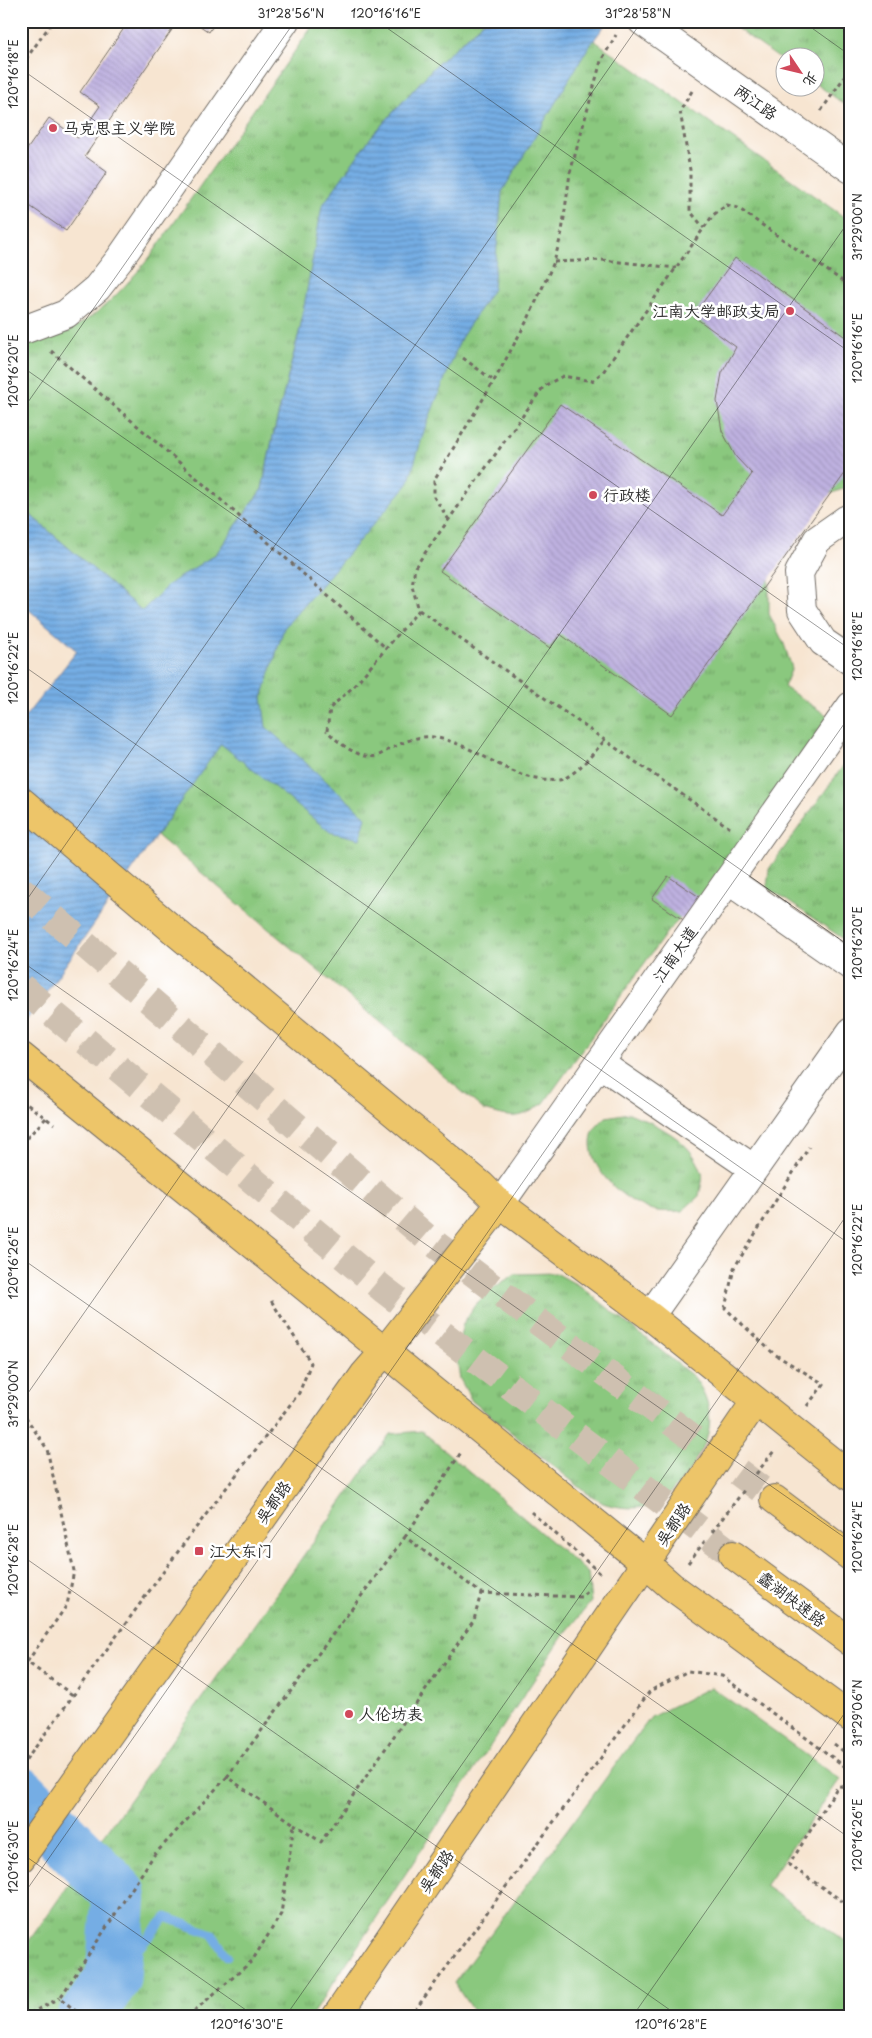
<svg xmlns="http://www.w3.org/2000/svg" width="872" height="2038" font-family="'Playpen Sans','LXGW WenKai TC',sans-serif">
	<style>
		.grass { fill: url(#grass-tufts); stroke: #5a7a54 }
		.garden { fill: #8ac87e; stroke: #5a7a54 }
		.water { fill: url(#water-rules); stroke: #506c88 }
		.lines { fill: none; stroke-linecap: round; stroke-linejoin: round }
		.stream { stroke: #75ade4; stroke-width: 9 }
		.river { stroke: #75ade4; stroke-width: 55 }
		.building { fill: url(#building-back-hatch) }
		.highway-tunnel { stroke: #cec0b0; stroke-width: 28; stroke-dasharray: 28 14; stroke-linecap: butt }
		.minor-casing { stroke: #726c65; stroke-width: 30 }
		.major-casing { stroke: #726c65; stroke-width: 30 }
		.highway-casing { stroke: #726c65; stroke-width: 30 }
		.path { stroke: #726c65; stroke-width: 3; stroke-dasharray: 4 4; stroke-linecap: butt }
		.minor { stroke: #fff; stroke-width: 28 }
		.major { stroke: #edc569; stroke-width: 28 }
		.highway { stroke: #edc569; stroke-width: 28 }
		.ticks { fill: none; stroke: #2b2b2b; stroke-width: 1; stroke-opacity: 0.45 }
		.poi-dot { fill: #d1495b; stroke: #fff; stroke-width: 2 }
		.labels { text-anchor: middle; stroke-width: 5; stroke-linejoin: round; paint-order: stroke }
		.street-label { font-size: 16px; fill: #2b2b2b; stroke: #fff }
		.poi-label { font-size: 16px; fill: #2b2b2b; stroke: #fff; text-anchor: start }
		.neatline { fill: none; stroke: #2b2b2b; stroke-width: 2 }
		.ticks-label { font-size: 12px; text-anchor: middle; fill: #2b2b2b }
	</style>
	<defs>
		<pattern id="grass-tufts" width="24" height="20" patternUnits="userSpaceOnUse" patternTransform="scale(1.25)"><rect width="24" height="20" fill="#8ac87e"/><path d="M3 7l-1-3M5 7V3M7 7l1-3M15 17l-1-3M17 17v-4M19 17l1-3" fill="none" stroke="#71a367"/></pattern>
		<pattern id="water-rules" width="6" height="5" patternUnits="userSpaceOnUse" patternTransform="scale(1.25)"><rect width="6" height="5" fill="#75ade4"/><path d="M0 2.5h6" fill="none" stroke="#608db9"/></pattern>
		<pattern id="building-back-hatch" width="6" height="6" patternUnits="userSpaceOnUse" patternTransform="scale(1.25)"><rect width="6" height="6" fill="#beb1e0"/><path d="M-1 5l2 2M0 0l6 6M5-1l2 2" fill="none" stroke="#a398c0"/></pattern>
	</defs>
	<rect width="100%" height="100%" fill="#fff"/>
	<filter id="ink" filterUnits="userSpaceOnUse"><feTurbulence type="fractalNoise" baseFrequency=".02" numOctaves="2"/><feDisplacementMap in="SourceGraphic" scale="10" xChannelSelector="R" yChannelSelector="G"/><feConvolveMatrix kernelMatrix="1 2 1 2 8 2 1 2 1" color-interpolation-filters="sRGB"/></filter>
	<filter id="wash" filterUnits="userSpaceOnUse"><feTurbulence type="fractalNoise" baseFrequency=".0096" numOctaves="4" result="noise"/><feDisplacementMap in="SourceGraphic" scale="20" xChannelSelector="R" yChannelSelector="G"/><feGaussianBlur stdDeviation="1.12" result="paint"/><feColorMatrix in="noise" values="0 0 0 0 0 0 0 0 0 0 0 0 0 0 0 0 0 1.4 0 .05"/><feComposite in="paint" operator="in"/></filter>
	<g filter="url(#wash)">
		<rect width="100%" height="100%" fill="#f7e5d1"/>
		<path class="grass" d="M316,21h169l-51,46 -63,70 -71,192 -27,107 -11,53 -46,65 -47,30 -27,27 -121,-104v-162c59,-7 94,-46 129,-88z
			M727,21h124v88l-36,-26 -1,-25h-30v4z
			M588,36l263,186v264l-27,10 -55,79v39l15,30 8,24 -8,19 47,31 -126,175 -38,39 -123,171c-27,18 -31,15 -60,7l-331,-278 344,-646z
			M851,755v189l-84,-57 2,-18z
			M629,1113c29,12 63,27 73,60 2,6 -2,16 -3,23l-17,15c-8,0 -16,1 -24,0 -30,-4 -77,-45 -65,-79 2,-5 9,-11 13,-15z
			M556,1273l27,15 111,89c26,36 17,64 -7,97 -9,11 -21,25 -34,31 -13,5 -37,3 -50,-2 -5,-3 -11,-7 -16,-10l-115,-92 -12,-22 -4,-26 7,-29 12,-19 15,-15 25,-16z
			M422,1431l166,142 3,29 -28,34 -241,364 -12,17h-289v-65l369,-518z"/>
		<path class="garden" d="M711,1687l129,92 -75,107 86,59v72h-374l-23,-34 197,-266z"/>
		<path class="water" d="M485,21h123l-20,27 -86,144 -9,97 -32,49 -36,90 -17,56 -124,144 -22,70 4,29 100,90 -6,22 -30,-7 -109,-88 -200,284v-306l56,-71 -56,-48v-96l121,104 27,-27 47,-30 46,-65 11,-53 27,-107 22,-123 49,-69 63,-70z"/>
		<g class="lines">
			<path class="stream" d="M113,1978l53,-61 46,17 15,22"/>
			<path class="river" d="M21,1794l98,100 -6,84 -28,39"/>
		</g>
		<g id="blocks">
			<path class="building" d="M129,21h49l-93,135 22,16 -41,59 -45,-31v-42l28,-40 29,20 22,-32 -20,-14z
				M193,21h23l-7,11z
				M735,258l116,83v124l-179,250 -112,-81 -10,14 -110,-77 120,-167 162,111 30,-41 -16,-17 -14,-26 -5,-30 5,-28 14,-26 -43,-31z
				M668,876l33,22 -16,23 -33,-22z"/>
		</g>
	</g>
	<g filter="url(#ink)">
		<use href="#blocks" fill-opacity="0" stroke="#726c65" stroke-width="1"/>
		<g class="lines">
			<path class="highway-tunnel" d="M21,890l406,348 347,261
				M21,987l362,302 350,266"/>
			<defs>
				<path id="minor" d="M642,21l209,148
					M21,329h5l40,-15 31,-26 22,-28 166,-239
					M851,519h-4l-30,21 -18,33 3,37 21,32 28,19
					M728,880l123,86
					M599,1063l155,106
					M500,1204l351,-498
					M650,1316l201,-284"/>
				<path id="major" d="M21,801l157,133 303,251 19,19 150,112 201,161
					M21,1056l625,508 25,22 180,132
					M21,1858l343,-483 21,-24 115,-147
					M336,2017l419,-615"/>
				<path id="highway" d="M774,1499l77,58
					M733,1555l118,87"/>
			</defs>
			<use href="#minor" class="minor-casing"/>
			<use href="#major" class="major-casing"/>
			<use href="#highway" class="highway-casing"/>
			<path class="path" d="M21,66l32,-45
				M692,91l-12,20 10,59v41l14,17
				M821,111l24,-35 6,-21
				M554,262l48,-2 74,8
				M51,351l120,104 216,194
				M463,358l31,23
				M449,520l-15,-23v-17l60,-99 35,-64 25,-55 8,-30 8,-59 31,-112 15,-26
				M419,610l-66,77 -23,21 -3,23c12,12 32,29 50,25 6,-2 11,-7 17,-9 14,-7 28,-13 44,-9 42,8 77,47 121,42 15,-2 36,-29 46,-40
				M730,828l-311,-218 -7,-24 3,-19 129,-181 19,-10 29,5 11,-9 110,-157 14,-10 11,3 113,79
				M21,1100l33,24
				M21,1144l25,-26
				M807,1406l17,-22 -50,-30 -49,-46 9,-40 75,-121
				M21,1410l26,39 27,122 -7,34 -40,57 47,34
				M756,1474l18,-23
				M531,1512l71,63
				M712,1532l33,-43
				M405,1537l57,-86
				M688,1563l17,-22
				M481,1593l100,4 8,-8
				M21,1658l6,4
				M834,1744l17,13
				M21,1767l167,-229 111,-145 12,-30 -41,-64
				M227,1777l178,-240 76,56 -7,27 -153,222 -27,-18
				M851,1787l-13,-1 -49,79 62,42
				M23,2017l37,-19
				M83,2017l-23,-19 94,-143 73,-78 67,47 -13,90 -29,47 -65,56
				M410,2017l240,-326 38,-20 34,5 129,95"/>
			<use href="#minor" class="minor"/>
			<use href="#major" class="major"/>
			<use href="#highway" class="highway"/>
		</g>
	</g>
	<path class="ticks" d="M377,21l474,332M802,21l49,35M21,69l830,581M21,366l830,581M21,412l274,-391M21,664l830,581M21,908l621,-887M21,961l830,581M21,1258l830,581M21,1403l830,-1185M21,1555l659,462M21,1853l235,164M21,1898l830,-1184M285,2017l566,-808M632,2017l219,-313"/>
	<g class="poi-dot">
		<circle cx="53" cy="128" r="5"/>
		<circle cx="790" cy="311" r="5"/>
		<circle cx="593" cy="495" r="5"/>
		<rect x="194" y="1546" width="10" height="10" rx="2.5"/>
		<circle cx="349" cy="1714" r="5"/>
	</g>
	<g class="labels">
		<g class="street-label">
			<text transform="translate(756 102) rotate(35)" y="6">两江路</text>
			<text transform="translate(675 954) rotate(-55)" y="6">江南大道</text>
			<text transform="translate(273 1502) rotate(-55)" y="6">吴都路</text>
			<text transform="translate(673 1524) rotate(-56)" y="6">吴都路</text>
			<text transform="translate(792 1599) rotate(37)" y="6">蠡湖快速路</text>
			<text transform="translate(436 1871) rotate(-56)" y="6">吴都路</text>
		</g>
		<g class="poi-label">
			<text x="63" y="134">马克思主义学院</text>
			<text x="780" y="317" text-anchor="end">江南大学邮政支局</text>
			<text x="603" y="501">行政楼</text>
			<text x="209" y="1557">江大东门</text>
			<text x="359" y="1720">人伦坊表</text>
		</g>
	</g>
	<rect width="872" height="2038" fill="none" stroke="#fff" stroke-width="55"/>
	<g transform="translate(800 72) rotate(125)"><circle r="24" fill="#ffffff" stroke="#aaaaaa"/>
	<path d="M0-4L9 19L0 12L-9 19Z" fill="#d1495b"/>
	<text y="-8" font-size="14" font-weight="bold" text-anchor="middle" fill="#2b2b2b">北</text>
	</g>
	<rect x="28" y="28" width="816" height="1982" class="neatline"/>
	<g class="ticks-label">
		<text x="291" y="18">31°28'56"N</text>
		<text x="386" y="18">120°16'16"E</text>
		<text x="638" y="18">31°28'58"N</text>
		<text transform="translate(14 74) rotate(-90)" y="4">120°16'18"E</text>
		<text transform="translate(858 227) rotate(-90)" y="4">31°29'00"N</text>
		<text transform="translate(858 348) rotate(-90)" y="4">120°16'16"E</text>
		<text transform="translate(14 371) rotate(-90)" y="4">120°16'20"E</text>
		<text transform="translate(858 646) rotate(-90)" y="4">120°16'18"E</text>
		<text transform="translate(14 668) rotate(-90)" y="4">120°16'22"E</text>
		<text transform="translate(858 943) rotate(-90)" y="4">120°16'20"E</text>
		<text transform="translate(14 965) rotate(-90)" y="4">120°16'24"E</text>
		<text transform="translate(858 1240) rotate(-90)" y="4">120°16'22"E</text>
		<text transform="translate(14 1263) rotate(-90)" y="4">120°16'26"E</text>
		<text transform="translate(14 1394) rotate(-90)" y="4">31°29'00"N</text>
		<text transform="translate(858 1537) rotate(-90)" y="4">120°16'24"E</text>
		<text transform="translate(14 1560) rotate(-90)" y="4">120°16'28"E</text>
		<text transform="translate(858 1713) rotate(-90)" y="4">31°29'06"N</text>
		<text transform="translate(858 1835) rotate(-90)" y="4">120°16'26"E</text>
		<text transform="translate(14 1857) rotate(-90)" y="4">120°16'30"E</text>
		<text x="247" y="2029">120°16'30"E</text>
		<text x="671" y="2029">120°16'28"E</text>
	</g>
</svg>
